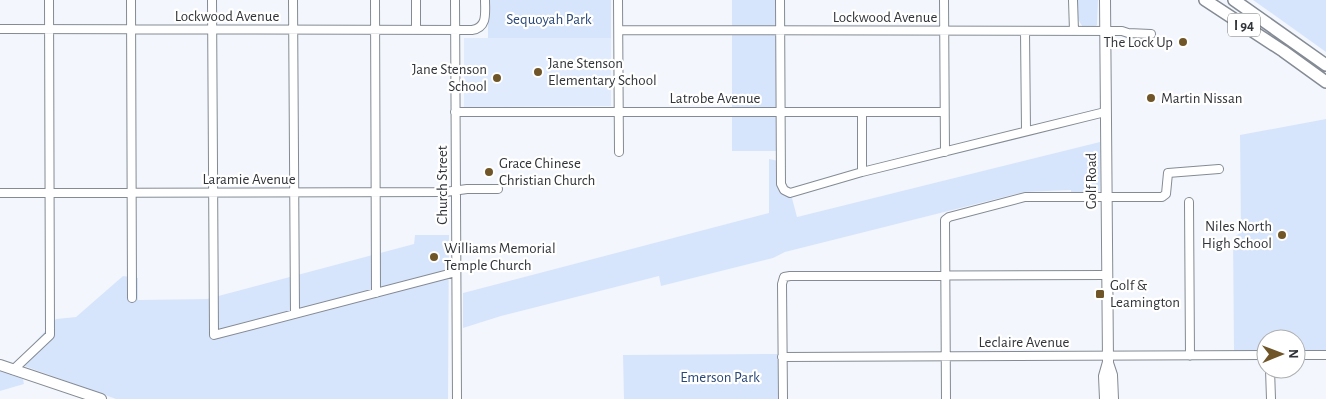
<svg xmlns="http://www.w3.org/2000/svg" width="1326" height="399" font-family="'Alegreya Sans',sans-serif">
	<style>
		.built { fill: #e0ebfd }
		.green { fill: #d7e5fc }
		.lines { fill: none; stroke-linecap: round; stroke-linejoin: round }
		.minor-casing { stroke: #848b94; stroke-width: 10 }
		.major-casing { stroke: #848b94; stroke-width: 12 }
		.highway-casing { stroke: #848b94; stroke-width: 14 }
		.minor { stroke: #fff; stroke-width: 8 }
		.major { stroke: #fff; stroke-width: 10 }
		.highway { stroke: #fff; stroke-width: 11 }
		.poi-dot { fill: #6f5527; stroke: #fff; stroke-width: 2 }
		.labels { text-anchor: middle; stroke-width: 4.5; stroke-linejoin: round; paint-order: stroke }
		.shield { fill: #fff; stroke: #6f7174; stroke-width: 1 }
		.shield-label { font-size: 14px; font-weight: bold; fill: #313438 }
		.street-label { font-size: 15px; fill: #313438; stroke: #fff }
		.park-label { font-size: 15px; fill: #2b4977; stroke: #fff }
		.poi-label { font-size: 15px; fill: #313438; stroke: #fff; text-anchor: start }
	</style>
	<rect width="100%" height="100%" fill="#f3f7fd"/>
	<path class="built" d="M464,38h147v68l-147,1z"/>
	<path class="green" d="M488,0h123v38h-123z
		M732,0h43l2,151h-45z
		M1077,0h21l-1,25 -3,2h-11c-7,-8 -6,-17 -6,-27z
		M1253,0h73v52z
		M1326,119v232h-30v-12h-30v12h-32l-1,-113 8,-6 -1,-97z
		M1100,142v47l-2,4 -27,2v-5l-47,2 -239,60 -12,6 -112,28 -2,-10 -158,40 -38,12v-35l306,-80v-54l10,2 1,28 12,9 5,19z
		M415,235h34l-1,164h-332l-100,-36 40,-44 20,-2 47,-41 15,2v22l69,-1 207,-55z
		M780,354l-1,45h-155l-1,-44z
		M0,370l23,9 1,5 -24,7z"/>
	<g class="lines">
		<defs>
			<path id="minor" d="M131,0l1,298
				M212,0l2,335 242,-63
				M293,0l2,314
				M375,0l1,293
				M416,0v30
				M455,0l2,399
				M618,0l1,152
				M780,0l1,184 3,6 6,3 72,-21 243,-60
				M944,0l1,152
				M1073,0l1,31
				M0,29l472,1c16,-2 13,-18 13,-30
				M619,30l503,1 6,2 23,1
				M1025,31l1,100
				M455,112h489
				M862,172v-60
				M0,193l445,-1 22,-3h31
				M1189,202l1,154
				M1296,355h30
				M782,357l484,-2
				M1270,369l1,30
				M13,370l37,-35 -1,-335
				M783,399l-1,-115 2,-7 6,-1 317,-1
				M946,399l-1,-179 4,-3 76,-20h137l4,-3 2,-21 51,-4"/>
			<path id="major" d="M1108,363l4,12 1,24
				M0,365l101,34
				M1105,399l-1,-23 4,-14 -3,-362"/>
			<path id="highway" d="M1205,0l78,51 43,31
				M1234,0l92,65"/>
		</defs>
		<use href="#minor" class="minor-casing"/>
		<use href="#major" class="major-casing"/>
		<use href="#highway" class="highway-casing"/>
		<use href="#minor" class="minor"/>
		<use href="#major" class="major"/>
		<use href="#highway" class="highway"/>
	</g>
	<g class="poi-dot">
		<circle cx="1183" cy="42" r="5"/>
		<circle cx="538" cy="72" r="5"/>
		<circle cx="497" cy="78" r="5"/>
		<circle cx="1151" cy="98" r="5"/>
		<circle cx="489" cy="172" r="5"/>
		<circle cx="1282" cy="235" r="5"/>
		<circle cx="434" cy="257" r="5"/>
		<rect x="1095" y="289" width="10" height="10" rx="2.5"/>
	</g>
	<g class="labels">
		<rect class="shield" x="1228" y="13.5" width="32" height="23" rx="4"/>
		<g class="shield-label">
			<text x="1244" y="30">I 94</text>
		</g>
		<g class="street-label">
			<text x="227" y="21">Lockwood Avenue</text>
			<text x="885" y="22">Lockwood Avenue</text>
			<text x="715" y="103">Latrobe Avenue</text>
			<text x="249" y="184">Laramie Avenue</text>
			<text transform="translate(1091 181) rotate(-90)" y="5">Golf Road</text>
			<text transform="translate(442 185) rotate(-90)" y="5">Church Street</text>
			<text x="1024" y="347">Leclaire Avenue</text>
		</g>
		<g class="park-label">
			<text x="549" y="24">Sequoyah Park</text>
			<text x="720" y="382">Emerson Park</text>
		</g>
		<g class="poi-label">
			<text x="1173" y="47" text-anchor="end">The Lock Up</text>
			<text x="548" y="68">Jane Stenson<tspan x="548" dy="17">Elementary School</tspan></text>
			<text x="487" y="74" text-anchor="end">Jane Stenson<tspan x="487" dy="17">School</tspan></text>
			<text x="1161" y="103">Martin Nissan</text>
			<text x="499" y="168">Grace Chinese<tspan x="499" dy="17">Christian Church</tspan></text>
			<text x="1272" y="231" text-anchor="end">Niles North<tspan x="1272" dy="17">High School</tspan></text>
			<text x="444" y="253">Williams Memorial<tspan x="444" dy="17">Temple Church</tspan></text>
			<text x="1110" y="290">Golf &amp;<tspan x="1110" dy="17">Leamington</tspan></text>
		</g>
	</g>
	<g transform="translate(1281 354) rotate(89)"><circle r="24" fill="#ffffff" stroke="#adaeaf"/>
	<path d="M0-4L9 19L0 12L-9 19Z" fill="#6f5527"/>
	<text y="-8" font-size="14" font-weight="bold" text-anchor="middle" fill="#313438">N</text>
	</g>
</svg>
